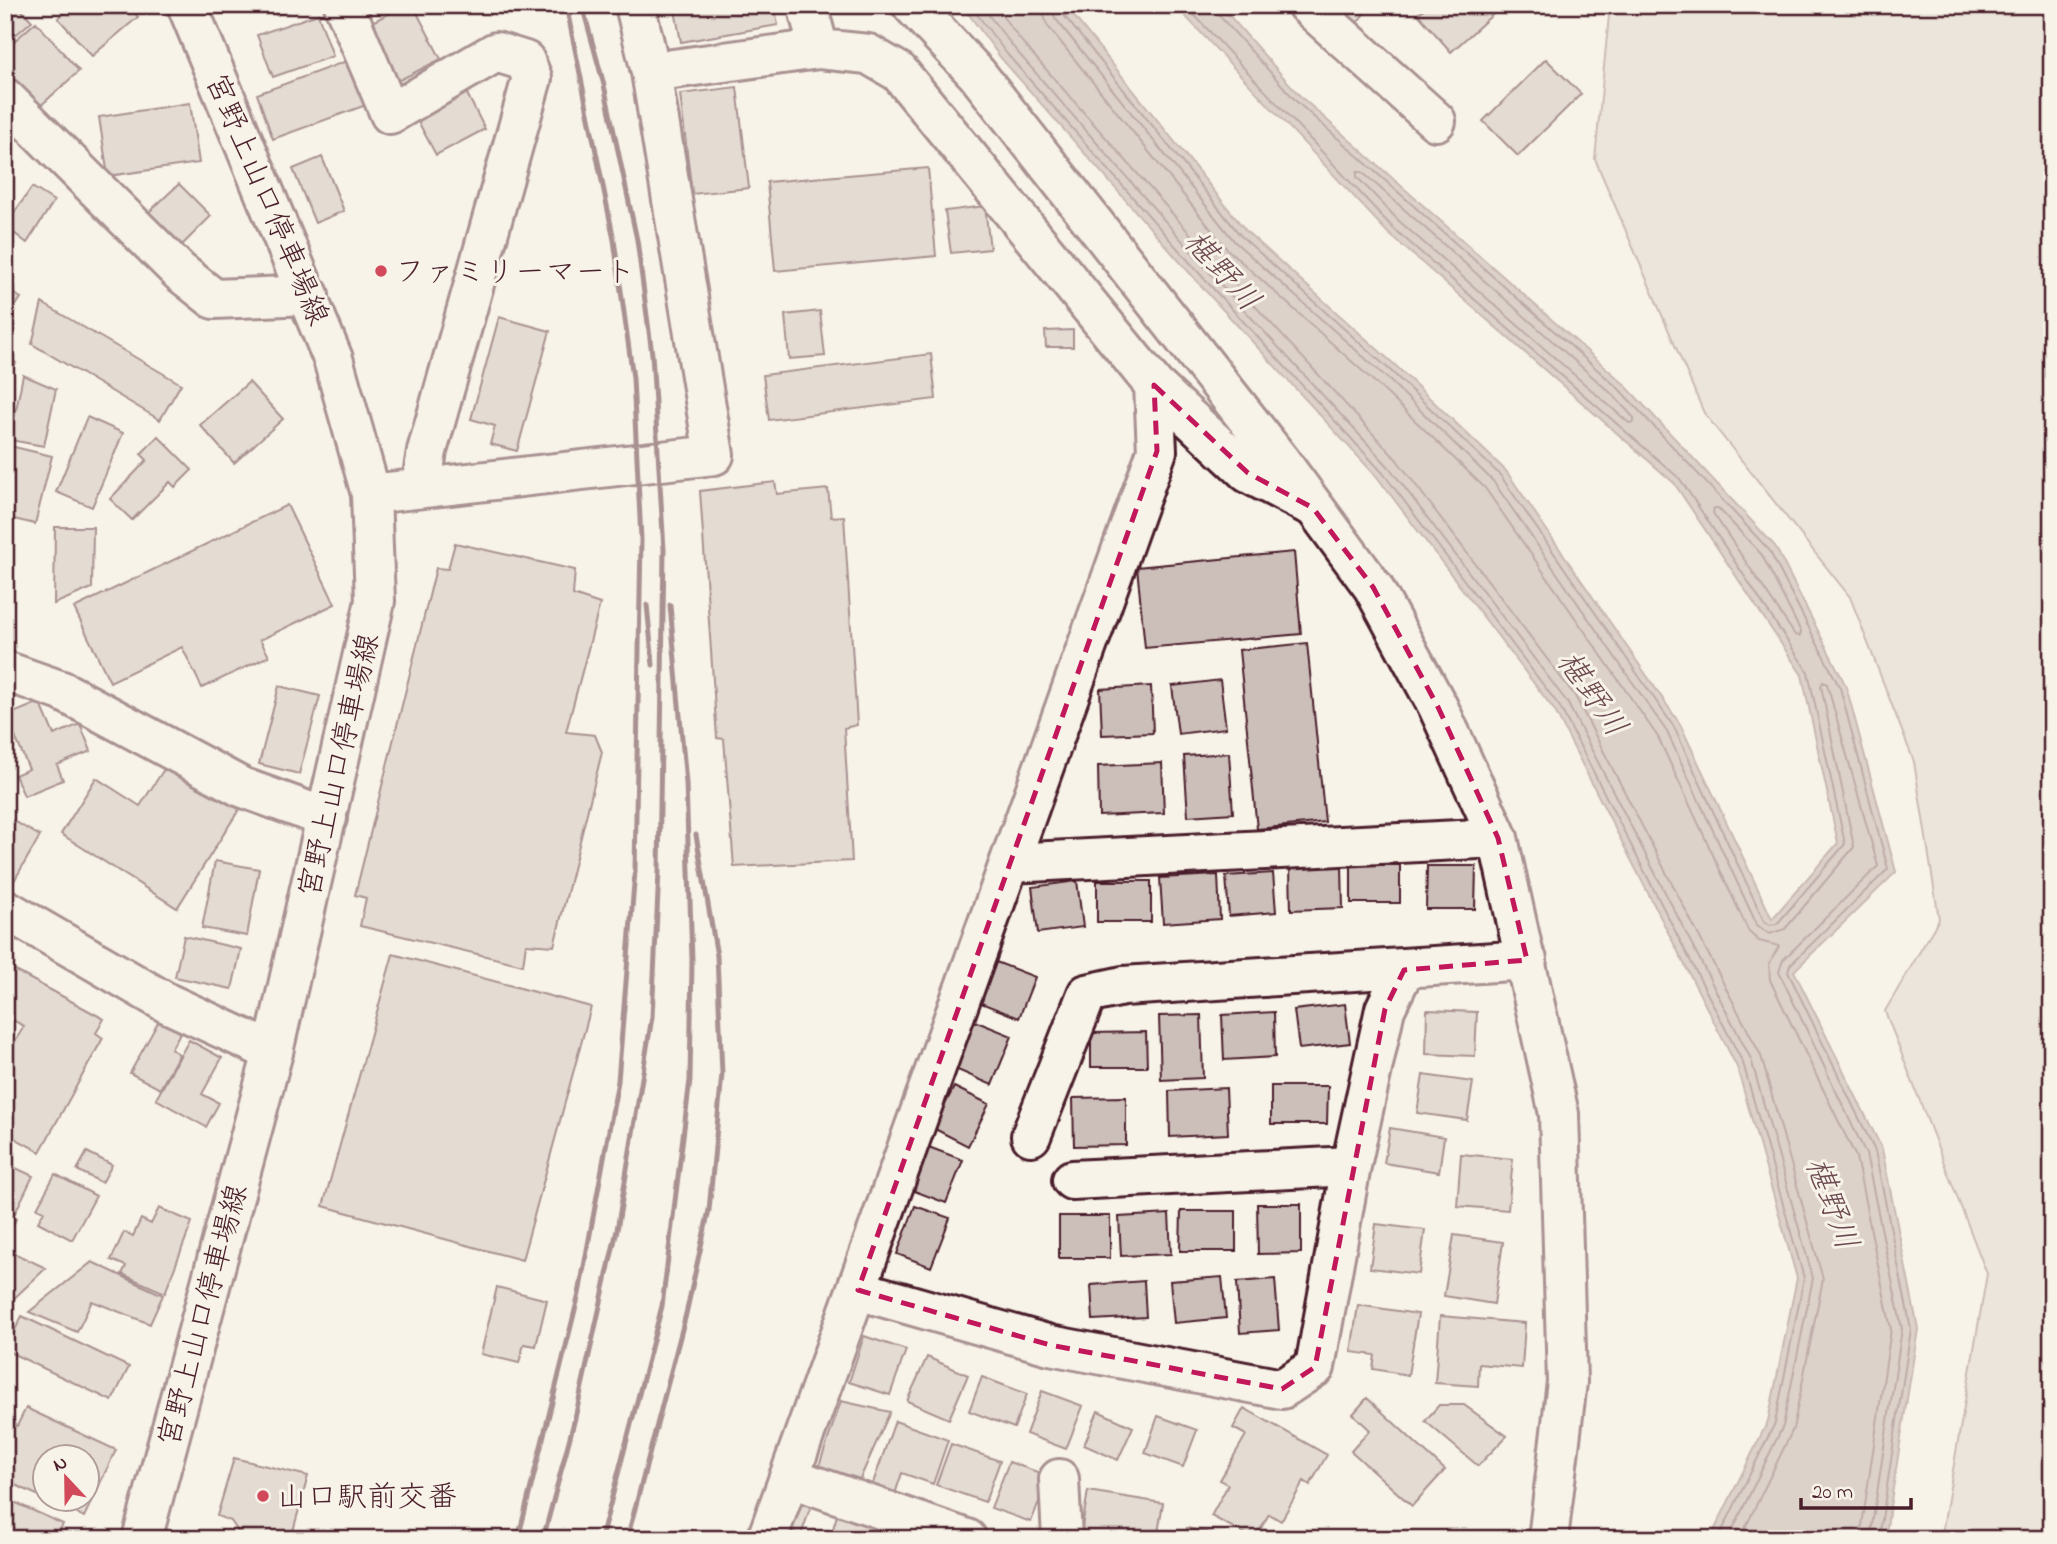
<svg xmlns="http://www.w3.org/2000/svg" width="2057" height="1544" font-family="'Indie Flower','Klee One',sans-serif">
	<style>
		.green { fill: #ded4cc; stroke: #947a7c; stroke-width: 2 }
		.water { fill: #bcaaa7; stroke: #8e7275; stroke-width: 2 }
		.lines { fill: none; stroke-linecap: round; stroke-linejoin: round }
		.shore { stroke: #78575d; stroke-width: 2 }
		.building { fill: #ccbfb9; stroke: #4a1f2b; stroke-width: 2; fill-rule: evenodd }
		.minor-casing { stroke: #4a1f2b; stroke-width: 44 }
		.major-casing { stroke: #4a1f2b; stroke-width: 44 }
		.minor { stroke: #f7f3e8; stroke-width: 38 }
		.major { stroke: #f7f3e8; stroke-width: 38 }
		.rail { stroke: #4a1f2b; stroke-width: 5 }
		.marked { fill: none; stroke: #c2185b; stroke-width: 5; stroke-dasharray: 14 9; stroke-linejoin: round }
		.poi-dot { fill: #d1495b; stroke: #f7f3e8; stroke-width: 2.5 }
		.labels { text-anchor: middle; stroke-width: 6; stroke-linejoin: round; paint-order: stroke }
		.street-label { font-size: 30px; fill: #4a1f2b; stroke: #f7f3e8 }
		.poi-label { font-size: 30px; fill: #4a1f2b; stroke: #f7f3e8; text-anchor: start }
		.water-label { font-size: 32px; font-style: italic; fill: #6c4950; stroke: #f7f3e8 }
	</style>
	<rect width="100%" height="100%" fill="#f7f3e8"/>
	<filter id="ink" filterUnits="userSpaceOnUse"><feTurbulence type="fractalNoise" baseFrequency=".0143" numOctaves="2"/><feDisplacementMap in="SourceGraphic" scale="14" xChannelSelector="R" yChannelSelector="G"/><feConvolveMatrix kernelMatrix="1 2 1 2 8 2 1 2 1" color-interpolation-filters="sRGB"/></filter>
	<g filter="url(#ink)">
		<path class="green" d="M1610,5h442v1534h-111l46,-265 -102,-263 54,-92 -25,-157 -64,-165 -146,-184 -109,-254z"/>
		<path class="water" d="M962,5h103l181,226 150,135 110,105 174,253 92,195 66,-76 -36,-168 -128,-192 -286,-250 -213,-228h45l81,92 322,286 152,163 71,140 50,186 -102,99 88,178 36,180 -33,210h-175l58,-118 29,-143 -60,-211 -182,-356 -178,-234 -175,-190 -201,-229z"/>
		<g class="lines">
			<path class="shore" d="M970,5l37,49 200,228 176,191 177,234 183,356 61,215 -29,145 -57,116
				M981,5l33,43 199,228 176,191 178,235 184,357 62,219 -30,148 -55,113
				M994,5l28,37 199,227 176,191 178,236 186,360 62,223 -30,150 -53,110
				M1041,5l6,20 179,223 152,137 107,103 173,249 91,195 10,9 20,5 -10,18 1,16 86,177 35,172 -31,210
				M1051,5l4,13 180,224 151,135 107,104 174,251 90,193 12,9 16,-5 69,-82 -33,-161 2,-4 4,2 51,182 -95,94 -4,12 87,182 36,175 -32,210
				M1060,5l2,8 179,223 150,135 109,104 174,252 90,194 6,4 7,-1 68,-80 -37,-172 -128,-193 -287,-251 -208,-223
				M1216,5l1,8 80,89 321,286 151,162 71,138 48,181 -98,96 -2,7 87,179 36,178 -32,210
				M1357,172h5l250,222 22,24v4l-5,1 -230,-202 -42,-44z
				M1714,508h4l44,47 39,77 -1,4 -5,-1 -82,-122z"/>
		</g>
		<path class="building" d="M5,5h12l15,16 -27,23z
			M73,5h55l10,12 -46,39 -34,-38z
			M273,5h24l1,3 -22,7z
			M406,5h7l28,54 -47,24 -30,-57z
			M674,5h100l4,20 -97,17z
			M1331,5h40l-16,20z
			M1428,5h71l2,2 -50,45 -33,-38z
			M318,14l15,42 -60,21 -16,-42z
			M36,22l43,49 -41,37 -33,-37v-22z
			M352,59l17,45 -96,35 -16,-45z
			M1546,59l35,35 -63,62 -35,-35z
			M463,86l22,43 -49,26 -23,-43z
			M737,87l12,101 -57,6 -12,-100z
			M190,103l9,60 -91,13 -9,-59z
			M322,157l22,54 -29,12 -22,-54z
			M928,168l8,88 -161,15 -8,-89z
			M179,184l32,32 -29,29 -33,-33z
			M32,187l22,14 -27,42 -22,-17z
			M985,206l5,43 -39,4 -6,-42z
			M5,288l16,10 -16,23z
			M42,303l139,81 -21,36 -128,-76z
			M820,311l5,45 -36,3 -4,-44z
			M499,317l51,14 -33,120 -27,-7 5,-18 -24,-7z
			M1073,330v17h-27l-1,-16z
			M931,354l5,45 -167,21 -6,-45z
			M5,357l11,6 -11,19z
			M23,375l33,14 -12,57 -34,-6z
			M249,382l34,37 -49,44 -34,-38z
			M87,417l36,16 -31,74 -36,-15z
			M158,436l34,34 -17,17 -5,-5 -38,38 -22,-21 37,-39 -6,-6z
			M10,446l42,10 -17,68 -30,-7v-52z
			M775,482l2,12 51,-5 3,28 13,-1 13,209 -13,3 8,133 -118,6 -10,-128 -7,-1 -17,-247z
			M287,505l48,99 -75,36 9,16 -67,32 -20,-41 -72,35 -36,-74z
			M55,527h38l-1,61 -38,16z
			M455,543l120,27 -2,25 27,9 -34,128 29,3 7,17 -48,194 -28,-2 -3,21 -163,-39 6,-28 -11,-3 81,-327 12,1z
			M1294,552l7,82 -156,14 -8,-81z
			M1307,643l18,179 -68,7 -18,-179z
			M1220,680l6,48 -48,6 -6,-48z
			M279,686l41,10 -21,78 -40,-10z
			M1151,686l2,47 -51,2 -2,-46z
			M40,702l14,33 26,-11 11,27 -34,14 6,15 -39,16 -9,-21 14,-6 -23,-53z
			M1229,753l4,60 -45,3 -4,-60z
			M168,763l72,45 -63,100 -116,-74 35,-56 44,28z
			M1162,763l2,50 -65,3 -1,-50z
			M5,816l35,20 -26,45 -9,-5z
			M215,861l44,8 -12,67 -45,-8z
			M1351,865h49v38h-49z
			M1342,866l1,42 -52,2 -1,-42z
			M1427,866h49l-1,43h-49z
			M1273,873l3,39 -47,4 -3,-40z
			M1218,875l2,44 -57,4 -3,-45z
			M1077,881l6,46 -45,6 -6,-46z
			M1097,881h54v41h-54z
			M184,936l57,13 -9,40 -57,-12z
			M393,954l198,53 -69,253 -199,-54z
			M996,962l39,15 -16,41 -38,-15z
			M12,969l92,50 -8,14 7,5 -63,114 -35,-19v-74l19,-33 -19,-10v-35z
			M1345,1004l5,39 -51,6 -5,-39z
			M1427,1010l50,2 -2,44 -49,-2z
			M1274,1012l1,45 -51,3 -2,-45z
			M162,1015l22,11 -13,23 8,5 -19,35 -30,-16z
			M1201,1015l2,63 -42,2 -2,-64z
			M972,1020l40,16 -20,49 -39,-17z
			M1146,1032l1,35h-56v-34z
			M189,1040l33,18 -20,36 17,9 -13,24 -50,-28z
			M1423,1075l50,7 -6,38 -50,-7z
			M1271,1086h57l-1,38h-56z
			M954,1087l35,17 -21,42 -35,-18z
			M1226,1088l2,46 -58,3 -1,-46z
			M1126,1097v48l-52,1 -1,-48z
			M1390,1128l54,9 -5,35 -55,-9z
			M926,1146l37,14 -17,43 -37,-14z
			M87,1152l25,13 -10,18 -25,-13z
			M1461,1154l52,5 -5,51 -51,-4z
			M5,1163l28,13 -18,37 -10,-5z
			M55,1174l41,22 -24,44 -34,-18 6,-11 -7,-3z
			M1257,1204h44v49l-43,1z
			M915,1206l35,12 -19,49 -34,-13z
			M159,1208l33,14 -27,71 -43,-19 4,-8 -15,-6 13,-28 9,4 8,-17 10,5z
			M1181,1211h55v40h-56z
			M5,1214l11,5 -11,21z
			M1169,1214l2,40 -50,2 -2,-39z
			M1059,1216h51v42h-51z
			M1376,1224l49,6 -6,44 -49,-6z
			M1454,1235l49,7 -9,62 -50,-8z
			M5,1249l41,19 -41,39z
			M92,1262l71,33 -13,29 -58,-23 -15,31 -48,-20z
			M1222,1277l4,41 -52,5 -4,-42z
			M1275,1279l4,51 -39,3 -3,-51z
			M1144,1281l2,36 -53,3 -2,-35z
			M497,1287l50,13 -11,46 -12,-2 -5,19 -38,-9z
			M1358,1305l60,9 -10,61 -35,-6 2,-14 -24,-3z
			M22,1316l107,51 -17,34 -107,-51z
			M1440,1316l85,7 -3,45 -43,-4 -1,22 -43,-3z
			M864,1336l42,14 -16,45 -41,-13z
			M927,1357l41,18 -19,44 -42,-18z
			M982,1377l45,17 -13,34 -45,-17z
			M1042,1391l41,15 -17,43 -40,-15z
			M1367,1398l78,72 -33,36 -61,-55 19,-21 -17,-16z
			M841,1401l49,11 -30,67 -41,-13z
			M1439,1405h25l43,31 -29,30 -53,-45z
			M26,1408l90,42 -32,67 -79,-37v-59l12,5zM46,1456h42v42h-42z
			M1244,1408l83,47 -17,30 -6,-4 -23,40 -12,-7 -14,25 -44,-23 17,-31 -8,-5 26,-45 -13,-7z
			M1098,1411l35,16 -15,33 -34,-15z
			M1158,1416l39,14 -14,37 -38,-14z
			M895,1421l53,19 -15,44 -31,-11 -7,21 -23,-8z
			M951,1444l49,17 -15,41 -49,-17z
			M234,1458l74,18 -16,59 -49,4 -12,-18 -14,-5z
			M1009,1462l40,14 -18,46 -40,-14z
			M1088,1491l75,12 -6,36h-77z
			M793,1496l19,7 -11,32 -19,-7z
			M5,1498l58,26 -7,15h-51z
			M840,1505l58,18 -6,16h-62z
			M1187,1528l32,7 3,4h-37z"/>
		<g class="lines">
			<defs>
				<path id="minor" d="M344,5l46,109 106,-62 29,9 7,17 -105,373 -6,37
					M635,5l16,67
					M807,5l12,44
					M912,5l65,69 304,388 92,125 65,120 60,131 61,276 8,268 -19,157
					M1307,5l129,116
					M5,98l175,174 34,27 95,-4
					M371,494l343,-39 -63,-383 168,-23 49,5 31,18 255,313 94,88 59,31
					M5,671l57,20 179,96 86,31
					M1010,863l488,-25
					M5,909l162,94 106,49
					M1031,1136l56,-142 36,-8 404,-26
					M1072,1180l279,-14 34,-157 19,-39
					M858,1290l192,55 232,44 33,-22 36,-201
					M789,1477l178,62
					M1059,1479l3,60
					M767,1539l390,-1088 -3,-66"/>
				<path id="major" d="M142,1539l131,-487 102,-451 -4,-107 -38,-135 -146,-354"/>
			</defs>
			<use href="#minor" class="minor-casing"/>
			<use href="#major" class="major-casing"/>
			<use href="#minor" class="minor"/>
			<use href="#major" class="major"/>
			<path class="rail" d="M647,605l6,60
				M518,1539l61,-245 39,-213 17,-210 6,-332 -8,-161 -19,-138 -48,-235
				M543,1539l32,-121 42,-188 35,-213 7,-146 5,-321 -12,-196 -15,-114 -33,-155 -22,-80
				M601,1539l61,-233 28,-226 2,-120 -6,-177 -16,-178
				M627,1539l59,-225 23,-104 13,-136 -5,-118 -21,-121"/>
		</g>
	</g>
	<path d="M0 0H2057V1544H0ZM1154,385l94,88 65,35 60,79 65,120 60,131 29,122 -123,10 -19,39 -70,358 -33,22 -232,-44 -192,-55 299,-839z" fill="#f7f3e8" fill-opacity=".55" fill-rule="evenodd"/>
	<path class="marked" d="M1154,385l94,88 65,35 60,79 65,120 60,131 29,122 -123,10 -19,39 -70,358 -33,22 -232,-44 -192,-55 299,-839z"/>
	<g class="poi-dot">
		<circle cx="381" cy="271" r="7"/>
		<circle cx="263" cy="1496" r="7"/>
	</g>
	<g class="labels">
		<g class="street-label">
			<text transform="translate(268 199) rotate(67)" y="10">宮野上山口停車場線</text>
			<text transform="translate(338 765) rotate(-77)" y="10">宮野上山口停車場線</text>
			<text transform="translate(202 1315) rotate(-75)" y="10">宮野上山口停車場線</text>
		</g>
		<g class="poi-label">
			<text x="395" y="281">ファミリーマート</text>
			<text x="277" y="1506">山口駅前交番</text>
		</g>
		<g class="water-label">
			<text transform="translate(1223 270) rotate(48)" y="11">椹野川</text>
			<text transform="translate(1593 693) rotate(55)" y="11">椹野川</text>
			<text transform="translate(1833 1203) rotate(70)" y="11">椹野川</text>
		</g>
	</g>
	<rect width="2057" height="1544" fill="none" stroke="#f7f3e8" stroke-width="28"/>
	<rect x="14" y="14" width="2029" height="1516" fill="none" stroke="#4a1f2b" stroke-width="2.5" filter="url(#ink)"/>
	<g transform="translate(66 1478) rotate(338)"><circle r="33" fill="#f7f3e8" stroke="#b29e9c" stroke-width="2"/>
	<path d="M0-5L12 26L0 18L-12 26Z" fill="#d1495b"/>
	<text y="-10" font-size="19" font-weight="bold" text-anchor="middle" fill="#4a1f2b">N</text>
	</g>
	<path d="M1801 1498v10h110v-10" fill="none" stroke="#4a1f2b" stroke-width="3.5"/>
	<text x="1812" y="1498" font-size="21" fill="#4a1f2b" stroke="#f7f3e8" stroke-width="5" paint-order="stroke">20 m</text>
</svg>
